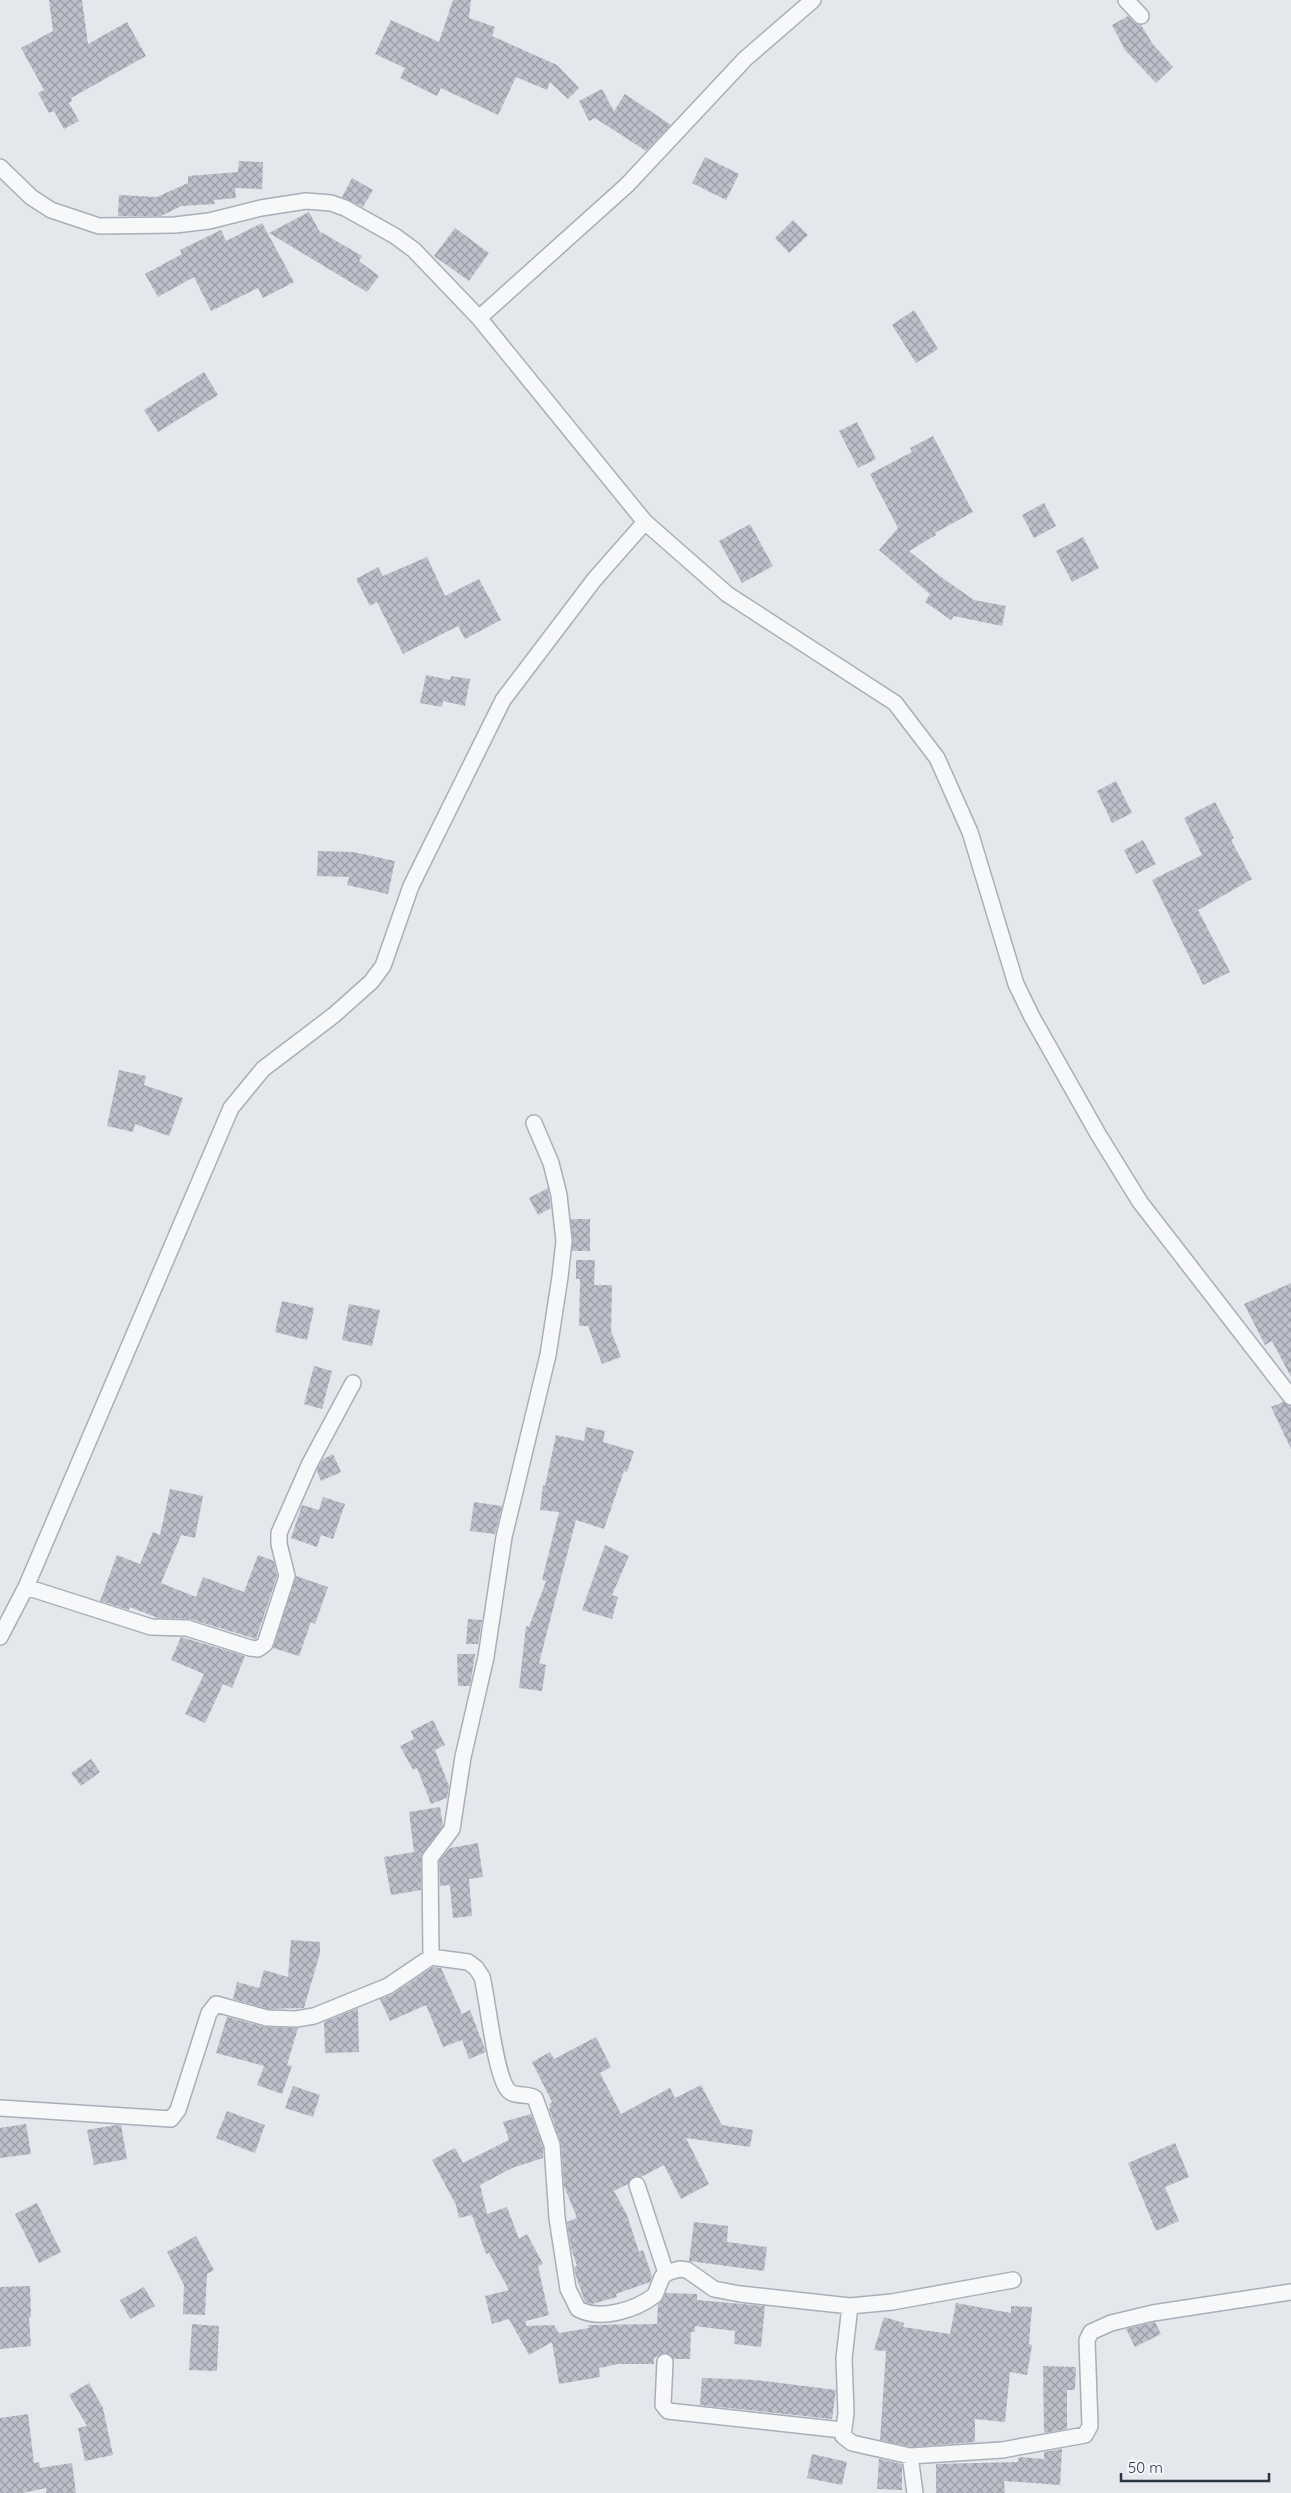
<svg xmlns="http://www.w3.org/2000/svg" width="1291" height="2493" font-family="Quicksand,sans-serif">
	<style>
		.building { fill: url(#building-cross-hatch) }
		.lines { fill: none; stroke-linecap: round; stroke-linejoin: round }
		.minor-casing { stroke: #a9aeb7; stroke-width: 18 }
		.minor { stroke: #f7f8fa; stroke-width: 15 }
	</style>
	<defs>
		<pattern id="building-cross-hatch" width="8" height="8" patternUnits="userSpaceOnUse" patternTransform="scale(1.25)"><rect width="8" height="8" fill="#bbc0ca"/><path d="M0 0l8 8M0 8l8-8" fill="none" stroke="#989da6"/></pattern>
	</defs>
	<rect width="100%" height="100%" fill="#e4e7ec"/>
	<path class="building" d="M49,0h33l6,44 39,-22 19,34 -75,42 1,3 -3,2 10,18 -15,8 -10,-18 -5,2 -11,-20 6,-3 -23,-42 32,-17z
		M453,0h18l-2,18 26,9 -3,9 65,29 22,23 -11,11 -18,-17 -3,8 -31,-13 -18,38 -57,-27 -4,8 -37,-18 5,-10 -30,-14 16,-34 48,22z
		M1128,16l7,7 6,2 11,18 21,24 -17,16 -31,-33 -13,-25z
		M602,89l12,22 11,-17 46,31 -25,26 -51,-33 -6,3 -10,-20z
		M705,157l34,17 -13,26 -34,-17z
		M239,161l24,1 -1,27 -27,-1 1,10 -22,2 1,4 -34,2 -20,10h-43l1,-21 38,2 31,-14v-7l50,-4z
		M352,178l21,12 -10,17 -21,-10z
		M309,212l12,22v-2l41,24 -3,5 20,15 -12,16 -98,-59z
		M793,220l15,15 -19,18 -14,-15z
		M262,223l32,59 -31,16 -5,-10 -47,23 -17,-34 -36,20 -13,-23 37,-20 -2,-4 41,-20 5,11z
		M455,228l34,25 -20,28 -35,-25z
		M914,310l24,39 -22,14 -24,-38z
		M204,372l14,23 -60,37 -14,-22z
		M857,422l19,37 -18,9 -19,-37z
		M933,436l40,76 -38,21 1,2 -27,16 32,26 33,23 32,6 -4,20 -48,-10 -3,4 -26,-18 5,-8 -51,-44 19,-22 -28,-54 42,-22 -2,-4z
		M1044,503l12,23 -22,12 -12,-23z
		M750,524l23,42 -31,17 -23,-42z
		M1083,537l16,31 -27,14 -16,-31z
		M427,557l18,39 34,-17 22,41 -36,19 -7,-13 -55,28 -26,-52 -7,4 -14,-27 22,-12 5,9z
		M426,675l24,5 1,-4 19,3 -5,27 -22,-5 -1,6 -22,-4z
		M1116,781l16,32 -20,10 -15,-32z
		M1215,802l19,36 -3,2 21,39 -54,31 32,62 -27,13 -51,-105 50,-25 -18,-37z
		M1143,840l13,24 -20,10 -12,-24z
		M318,851l35,1 42,9 -7,33 -41,-9 2,-8 -32,-1z
		M119,1070l27,6 -2,9 39,13 -14,38 -34,-12 -2,8 -26,-6z
		M548,1188l3,20 -13,7 -9,-17z
		M571,1219h19v32h-18z
		M576,1260h19l-1,25h18l-1,46 10,26 -19,7 -14,-38h-9l1,-47h-4z
		M1291,1283v94l-19,-36 -7,4 -21,-41z
		M282,1301l32,7 -7,32 -32,-8z
		M349,1304l31,6 -8,36 -30,-6z
		M314,1366l18,5 -10,38 -18,-5z
		M1283,1402l8,4v43l-20,-42z
		M586,1427l19,4 -2,11 31,9 -7,21 -3,-1 -20,58 -28,-9 -37,143 7,2 -4,26 -23,-3 7,-62 3,1 17,-46 -4,-1 17,-68 -19,-2 3,-25 2,1 11,-51 28,6z
		M333,1454l8,18 -20,9 -4,-10 1,-4 5,-8z
		M170,1489l33,7 -8,42 -14,-3 -20,48 35,14 7,-20 41,15 14,-37 16,6 3,15 -21,63 -66,-20 -32,-1 -28,-11 -1,3 -29,-9 17,-46 23,9 13,-32 7,3z
		M323,1497l22,7 -12,35 -12,-4 -4,12 -26,-9 11,-33 17,5z
		M474,1502l28,4 -7,28 -25,-3z
		M605,1545l24,11 -17,39 6,2 -6,22 -30,-9z
		M296,1576l32,11 -13,37 -4,-2 -12,34 -26,-8z
		M468,1619l14,1 -4,24h-12z
		M181,1637l64,19 -13,32 -9,-4 -18,39 -20,-9 19,-40 -33,-14z
		M457,1654h18l-5,32h-12z
		M433,1720l12,25 -10,5 14,36 -2,12 -16,6 -14,-36 -4,2 -13,-24 14,-7 -3,-8z
		M91,1759l9,13 -19,14 -10,-13z
		M440,1807l3,19 -22,31v33l-30,5 -7,-38 30,-5 -5,-40z
		M478,1843l5,34 -14,2 3,37 -19,2 -3,-33 -10,1 -1,-25 11,-13z
		M291,1940l29,2v11l-16,55 -36,1 -35,-10 4,-17 22,6 5,-18 24,7z
		M433,1967l8,1 21,46 8,-4 16,42 -17,7 -7,-19 -19,7 -17,-42 -36,16 -10,-22 13,-5z
		M358,2008l1,44 -34,1 -1,-31z
		M227,2017l38,10 33,1 -11,37 5,1 -10,28 -25,-9 7,-19 -48,-13z
		M596,2037l15,30 -11,6 21,41 49,-26 5,10 26,-13 21,40 31,5 -3,17 -64,-9 23,46 -28,15 -17,-34 -23,12 -7,-1 -6,8 -14,7 13,24 12,37 4,-2 9,26 -2,6 -34,12 1,3 -25,7 -7,-2 -10,-29 -1,-6 3,-1 -6,-18 -4,-26 10,-4 -13,-32 -3,-42 -12,-36h2l-2,-4 3,-2 -20,-40 18,-10 4,7z
		M293,2086l27,9 -7,22 -28,-9z
		M227,2111l38,14 -10,28 -39,-15z
		M531,2114l12,33v11l-31,10 -32,17 7,29 20,-7 12,32 8,-5 16,30 -5,2 11,49 -23,6v5l28,-1 5,8 30,-5 -1,-3 69,-1 1,-20 8,-11 31,1v6l68,6 -4,41 -27,-3 1,-13 -40,-5v6h-4l-1,27h-16l-9,-6 -11,5v6h-36l-19,4 1,9 -41,7 -7,-42 -23,13 -20,-36 -17,5 -7,-28 24,-6 -20,-37 -3,1 -14,-39 -13,3 -3,-13 -24,-45 23,-12 8,15 46,-23 -6,-18z
		M26,2124l5,30 -31,4v-30z
		M116,2125h5l6,34 -33,6 -7,-35z
		M1175,2143l14,34 -24,10 14,34 -23,10 -28,-68z
		M37,2203l24,49 -22,11 -24,-49z
		M694,2222l34,4 -1,16 40,5 -3,24 -75,-10z
		M196,2236l18,34 -7,4 -2,41 -22,-1 1,-29 -17,-33z
		M30,2286l1,31h-2l2,29 -31,3v-62z
		M144,2287l11,19 -25,13 -10,-19z
		M956,2303l55,10v-7l21,1 -3,37 3,1 -5,30 -17,-3 -5,50 -30,-3v23l-64,5 -31,-7 6,-89 -12,-1 10,-33 20,6 -1,4 47,7z
		M1155,2322l6,12 -26,13 -9,-18z
		M192,2324l27,2 -2,45 -28,-1z
		M1043,2366l33,1 -1,23h-8v39l-23,4z
		M702,2378l53,2 81,10 -4,29 -132,-14z
		M89,2383l14,25 10,47 -28,6 -7,-33 9,-2 -18,-31z
		M28,2414l6,49 5,-1 1,6 32,-5 4,30h-30v-5l-23,5h-23v-75z
		M1062,2449l-2,36 -56,-4 1,12h-69v-29l82,-2 1,-5 25,2v-7z
		M812,2454l35,8 -5,23 -35,-7z
		M879,2459l23,5v26l-25,-1z"/>
	<g class="lines">
		<defs>
			<path id="minor" d="M1126,0l15,16
				M0,167l31,30 20,13 48,16 76,-1 34,-4 52,-13 45,-7 25,2 14,5 50,28 19,14 65,68 166,204 82,72 168,109 42,55 33,74 46,152 16,33 66,117 42,68 151,195
				M479,318l148,-133 118,-126 68,-59
				M26,1587l125,40 36,1 63,20 8,1 7,-5 22,-68 -8,-32v-11l31,-70 43,-80
				M0,1637l26,-50 205,-479 32,-39 71,-54 37,-33 12,-16 28,-80 92,-186 91,-120 51,-58
				M431,1957l-1,-99 22,-29 11,-72 23,-100 18,-120 44,-182 12,-78 4,-36 -5,-46 -8,-32 -17,-40
				M0,2108l171,11 7,-9 31,-97 7,-9 51,14 29,1 18,-3 74,-30 43,-29 37,5 8,6 6,9c6,23 13,101 27,114 6,6 19,2 26,7l17,47 5,73 11,71 10,20c22,12 58,1 77,-14l7,-18 7,-5 11,-3 7,1 27,19 26,5 110,12 -6,52 2,55 -3,23 9,7 58,13 92,-6 83,-15 5,-9 -3,-86 4,-8 20,-9 42,-10 138,-21
				M637,2185l29,88
				M850,2306l42,-4 121,-22
				M665,2362l-2,43 5,6 174,19
				M910,2456l5,37"/>
		</defs>
		<use href="#minor" class="minor-casing"/>
		<use href="#minor" class="minor"/>
	</g>
	<path d="M1121 2473v8h148v-8" fill="none" stroke="#2b3445" stroke-width="2.5"/>
	<text x="1128" y="2473" font-size="15" fill="#2b3445" stroke="#f4f6f9" stroke-width="4" paint-order="stroke">50 m</text>
</svg>
